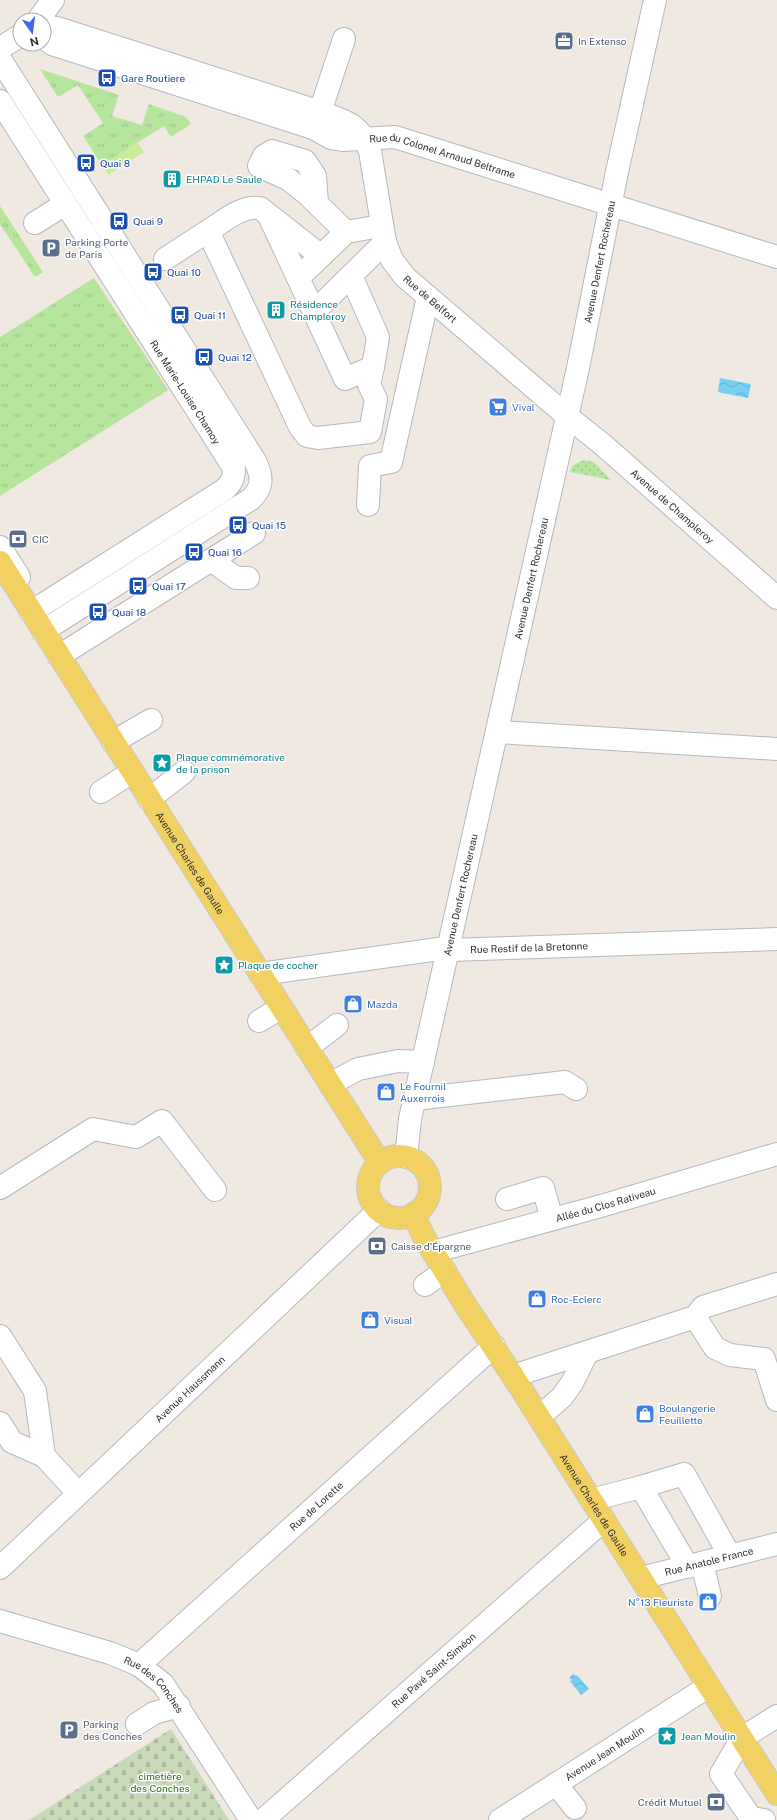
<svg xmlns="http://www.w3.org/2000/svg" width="777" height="1820" font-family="'Public Sans',sans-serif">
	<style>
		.grass { fill: url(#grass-tufts) }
		.cemetery { fill: url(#cemetery-stones) }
		.garden { fill: url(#garden-dots) }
		.pitch { fill: #c9ec9a }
		.water { fill: url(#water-waves) }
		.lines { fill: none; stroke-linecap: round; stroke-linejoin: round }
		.minor-casing { stroke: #b4b7c1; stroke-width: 24 }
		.major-casing { stroke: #c9c9c9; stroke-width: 24 }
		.minor { stroke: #fff; stroke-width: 22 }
		.major { stroke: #f2d163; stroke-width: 22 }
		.labels { text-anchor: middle; stroke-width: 3; stroke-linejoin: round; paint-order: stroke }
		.service-label { font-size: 10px; fill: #4e5e75; stroke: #fff; text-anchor: start }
		.transit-label { font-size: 10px; fill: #164399; stroke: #fff; text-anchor: start }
		.street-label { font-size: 10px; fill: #2e2e2e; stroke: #fff }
		.culture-label { font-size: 10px; fill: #0d838f; stroke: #fff; text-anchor: start }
		.shop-label { font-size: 10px; fill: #366cbe; stroke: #fff; text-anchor: start }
		.park-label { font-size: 10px; fill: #2c6e1b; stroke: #fff }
	</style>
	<defs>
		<pattern id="grass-tufts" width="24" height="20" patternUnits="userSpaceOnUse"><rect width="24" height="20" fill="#b6e59e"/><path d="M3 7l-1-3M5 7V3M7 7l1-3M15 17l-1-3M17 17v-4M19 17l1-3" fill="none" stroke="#9dc588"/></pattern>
		<pattern id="cemetery-stones" width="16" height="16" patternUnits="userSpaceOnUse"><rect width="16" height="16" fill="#c8d9b8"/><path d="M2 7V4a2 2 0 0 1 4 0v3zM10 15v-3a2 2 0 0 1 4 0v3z" fill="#acbb9e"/></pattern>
		<pattern id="garden-dots" width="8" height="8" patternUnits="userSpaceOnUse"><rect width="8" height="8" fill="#b6e59e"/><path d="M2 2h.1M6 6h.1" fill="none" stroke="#9dc588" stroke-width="1.8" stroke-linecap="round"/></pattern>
		<pattern id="water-waves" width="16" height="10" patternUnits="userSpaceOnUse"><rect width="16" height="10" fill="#75cff0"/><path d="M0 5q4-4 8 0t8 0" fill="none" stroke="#66b2ce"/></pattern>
	</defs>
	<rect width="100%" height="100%" fill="#efe9e1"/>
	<path class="grass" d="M40,69l79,26 -7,21 30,9 7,-21 37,13 5,7 -20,13 -7,-11 -62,39 -19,-29 20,-13 -25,-38 -20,12z
		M0,206l43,66 -8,5 -35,-53z
		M94,278l74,112 -168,106v-159z"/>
	<path class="cemetery" d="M171,1729l58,91h-200z"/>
	<path class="garden" d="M583,460l11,2 17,18 -41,-8 2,-6z"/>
	<path class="pitch" d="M137,142l7,10 -36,23 -6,-10z"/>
	<path class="water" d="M720,378l31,6 -3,14 -30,-6z
		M573,1674l3,2 1,-1 12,14 -8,6 -11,-14 2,-1 -3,-2z"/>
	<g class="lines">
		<defs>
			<g id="minor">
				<path d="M38,20l15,-20"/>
				<path id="s1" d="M44,26l13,2 263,84c26,9 40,12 50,39l15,91 7,18 13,17 162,139 35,28 175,154"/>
				<path id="s2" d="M44,38l8,6 261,84 18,10 12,2 52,-3 382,120"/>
				<path d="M0,48l20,-12"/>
				<path d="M0,59l255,402c8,16 8,26 -4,38l-208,132"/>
				<path id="s3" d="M0,101l234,367c0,10 -2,15 -10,22l-193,122"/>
				<path d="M320,112l24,-73"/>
				<path d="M317,203l-2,-27 -10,-15 -33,-10 -8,5 -5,10 29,13 18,14 40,39 35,-6"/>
				<path d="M269,216l29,62"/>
				<path d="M35,223l30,-19"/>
				<path d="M321,256l-61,-48c-19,-3 -37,14 -52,23l92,196 7,9 11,2 52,-6 6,-33 -7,-14 4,-18"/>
				<path d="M165,259l43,-28"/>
				<path d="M351,276l27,61 -5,30 -28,12 -31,-67 71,-70"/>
				<path d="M314,312l-16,-34 48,-46"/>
				<path d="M368,505l2,-39 21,-4 37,-165"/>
				<path d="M0,547l19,30"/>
				<path d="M211,560l25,18h12"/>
				<path d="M59,656l195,-123"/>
				<path d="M498,732l279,17"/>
				<path d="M113,742l38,-22"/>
				<path d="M101,792l31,-20"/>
				<path d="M149,799l35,-27"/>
				<path id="s4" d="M260,974l179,-25 11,1 327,-11"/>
				<path d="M259,1021l22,-13"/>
				<path d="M307,1048l30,-23"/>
				<path d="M330,1084l28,-15 40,-8 25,1"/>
				<path d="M415,1099l150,-17 11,7"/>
				<path id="s5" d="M406,1157l4,-38 168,-751 39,-196 38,-172"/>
				<path d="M0,1188l93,-59 43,8 26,-16 53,69"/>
				<path d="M507,1199l36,-11 9,31"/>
				<path id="s6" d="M433,1252l168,-46 176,-52"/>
				<path d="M425,1285l20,-14"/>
				<path d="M695,1317l20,31 15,7 34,4 13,41"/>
				<path d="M0,1336l35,55 9,65 34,37"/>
				<path d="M513,1376l182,-59 8,-10 74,-23"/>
				<path d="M539,1417l23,-20 10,-14 15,-30"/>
				<path d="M0,1423l12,19 32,14"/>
				<path d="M641,1487l43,-13 46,82"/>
				<path d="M591,1500l50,-13 47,80"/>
				<path d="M702,1563l8,33"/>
				<path id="s7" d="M0,1568l379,-358"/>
				<path id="s8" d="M641,1578l136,-34"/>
				<path id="s9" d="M0,1621l110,32 29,12 24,19 88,136"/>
				<path id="s10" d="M139,1665l355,-319"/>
				<path d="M137,1724l17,-11 25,-7"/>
				<path d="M556,1784l19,24"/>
				<path id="s11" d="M263,1820l341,-300"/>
				<path id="s12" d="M500,1820l209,-134"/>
				<path d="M764,1820l-13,-2 -30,-44 21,-36 35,-22"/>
			</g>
			<g id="major">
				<path id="s13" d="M0,562l380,601"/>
				<circle cx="399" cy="1187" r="31"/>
				<path id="s14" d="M413,1214l11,23 40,66 49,73 264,418"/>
			</g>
		</defs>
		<use href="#minor" class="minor-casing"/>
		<use href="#major" class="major-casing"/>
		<use href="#minor" class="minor"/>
		<use href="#major" class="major"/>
	</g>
	<defs>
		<symbol id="office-square" viewBox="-11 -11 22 22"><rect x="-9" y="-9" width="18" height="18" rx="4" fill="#5c6f8a" stroke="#fff"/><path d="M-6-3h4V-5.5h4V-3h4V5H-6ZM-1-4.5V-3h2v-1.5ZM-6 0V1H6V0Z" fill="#fff"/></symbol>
		<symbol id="bus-square" viewBox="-11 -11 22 22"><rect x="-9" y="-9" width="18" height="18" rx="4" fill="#1a4fb4" stroke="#fff"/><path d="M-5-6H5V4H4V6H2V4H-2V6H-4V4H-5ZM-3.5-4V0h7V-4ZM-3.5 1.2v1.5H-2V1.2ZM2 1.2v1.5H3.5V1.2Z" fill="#fff"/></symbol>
		<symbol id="building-square" viewBox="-11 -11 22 22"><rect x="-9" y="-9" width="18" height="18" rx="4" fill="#0f9aa8" stroke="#fff"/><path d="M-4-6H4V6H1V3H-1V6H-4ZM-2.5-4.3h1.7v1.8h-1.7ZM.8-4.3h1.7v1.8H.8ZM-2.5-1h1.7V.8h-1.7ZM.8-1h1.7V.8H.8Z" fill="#fff"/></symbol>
		<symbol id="parking-square" viewBox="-11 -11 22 22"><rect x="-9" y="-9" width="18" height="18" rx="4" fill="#5c6f8a" stroke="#fff"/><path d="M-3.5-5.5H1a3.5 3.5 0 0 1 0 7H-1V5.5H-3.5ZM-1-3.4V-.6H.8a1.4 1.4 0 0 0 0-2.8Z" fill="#fff"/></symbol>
		<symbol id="supermarket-square" viewBox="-11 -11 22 22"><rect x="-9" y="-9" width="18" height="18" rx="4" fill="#3f7fe0" stroke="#fff"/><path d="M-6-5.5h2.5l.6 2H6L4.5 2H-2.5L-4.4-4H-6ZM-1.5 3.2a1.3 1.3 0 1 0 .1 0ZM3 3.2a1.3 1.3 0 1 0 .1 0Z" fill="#fff"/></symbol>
		<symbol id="bank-square" viewBox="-11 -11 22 22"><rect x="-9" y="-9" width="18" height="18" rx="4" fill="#5c6f8a" stroke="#fff"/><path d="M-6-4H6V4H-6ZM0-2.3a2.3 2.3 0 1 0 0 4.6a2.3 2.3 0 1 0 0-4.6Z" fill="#fff"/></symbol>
		<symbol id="sight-square" viewBox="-11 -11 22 22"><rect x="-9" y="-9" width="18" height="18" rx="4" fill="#0f9aa8" stroke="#fff"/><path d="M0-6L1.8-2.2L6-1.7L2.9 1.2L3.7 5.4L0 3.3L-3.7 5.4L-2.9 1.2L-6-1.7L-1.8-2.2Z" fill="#fff"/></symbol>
		<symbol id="shop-square" viewBox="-11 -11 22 22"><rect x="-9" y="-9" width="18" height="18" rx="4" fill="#3f7fe0" stroke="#fff"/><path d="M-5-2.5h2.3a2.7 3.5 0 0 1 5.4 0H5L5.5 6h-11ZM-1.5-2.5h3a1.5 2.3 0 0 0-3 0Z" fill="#fff"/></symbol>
	</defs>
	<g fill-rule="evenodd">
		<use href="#office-square" x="553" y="30" width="22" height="22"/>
		<use href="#bus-square" x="96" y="67" width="22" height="22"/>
		<use href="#bus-square" x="75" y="152" width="22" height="22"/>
		<use href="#building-square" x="161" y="168" width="22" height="22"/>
		<use href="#bus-square" x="108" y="210" width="22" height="22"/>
		<use href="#parking-square" x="40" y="237" width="22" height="22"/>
		<use href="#bus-square" x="142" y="261" width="22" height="22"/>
		<use href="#building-square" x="265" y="299" width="22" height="22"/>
		<use href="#bus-square" x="169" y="304" width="22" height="22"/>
		<use href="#bus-square" x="193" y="346" width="22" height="22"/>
		<use href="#supermarket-square" x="487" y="396" width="22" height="22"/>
		<use href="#bus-square" x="227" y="514" width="22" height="22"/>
		<use href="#bank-square" x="7" y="528" width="22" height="22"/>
		<use href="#bus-square" x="183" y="541" width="22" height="22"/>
		<use href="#bus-square" x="127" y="575" width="22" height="22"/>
		<use href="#bus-square" x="87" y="601" width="22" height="22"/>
		<use href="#sight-square" x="151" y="752" width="22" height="22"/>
		<use href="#sight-square" x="213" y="954" width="22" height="22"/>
		<use href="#shop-square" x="342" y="993" width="22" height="22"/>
		<use href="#shop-square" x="375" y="1081" width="22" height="22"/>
		<use href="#bank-square" x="366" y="1235" width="22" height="22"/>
		<use href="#shop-square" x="526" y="1288" width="22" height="22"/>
		<use href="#shop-square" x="359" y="1309" width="22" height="22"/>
		<use href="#shop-square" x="634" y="1403" width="22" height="22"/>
		<use href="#shop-square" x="697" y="1591" width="22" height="22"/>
		<use href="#parking-square" x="58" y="1719" width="22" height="22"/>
		<use href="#sight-square" x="656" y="1725" width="22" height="22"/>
		<use href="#bank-square" x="705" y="1791" width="22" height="22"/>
	</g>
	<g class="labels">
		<g class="service-label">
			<text x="578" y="45">In Extenso</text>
			<text x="65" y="246">Parking Porte<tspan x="65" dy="12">de Paris</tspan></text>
			<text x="32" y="543">CIC</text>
			<text x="391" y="1250">Caisse d'Épargne</text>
			<text x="83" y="1728">Parking<tspan x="83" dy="12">des Conches</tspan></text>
			<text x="702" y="1806" text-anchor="end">Crédit Mutuel</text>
		</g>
		<g class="transit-label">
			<text x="121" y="82">Gare Routiere</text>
			<text x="100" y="167">Quai 8</text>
			<text x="133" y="225">Quai 9</text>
			<text x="167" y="276">Quai 10</text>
			<text x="194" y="319">Quai 11</text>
			<text x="218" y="361">Quai 12</text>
			<text x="252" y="529">Quai 15</text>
			<text x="208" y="556">Quai 16</text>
			<text x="152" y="590">Quai 17</text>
			<text x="112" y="616">Quai 18</text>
		</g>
		<g class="street-label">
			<text dy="4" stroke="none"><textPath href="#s2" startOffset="419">Rue du Colonel Arnaud Beltrame</textPath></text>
			<text dy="4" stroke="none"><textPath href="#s5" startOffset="916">Avenue Denfert Rochereau</textPath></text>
			<text dy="4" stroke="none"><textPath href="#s1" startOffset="522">Rue de Belfort</textPath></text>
			<text dy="4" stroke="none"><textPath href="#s3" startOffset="345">Rue Marie-Louise Chamoy</textPath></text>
			<text dy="4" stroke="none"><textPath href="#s1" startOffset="841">Avenue de Champleroy</textPath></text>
			<text dy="4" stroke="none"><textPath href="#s5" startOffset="592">Avenue Denfert Rochereau</textPath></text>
			<text dy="4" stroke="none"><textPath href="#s13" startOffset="356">Avenue Charles de Gaulle</textPath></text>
			<text dy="4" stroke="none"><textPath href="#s5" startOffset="268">Avenue Denfert Rochereau</textPath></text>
			<text dy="4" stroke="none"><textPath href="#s4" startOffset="271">Rue Restif de la Bretonne</textPath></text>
			<text dy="4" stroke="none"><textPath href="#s6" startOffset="179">Allée du Clos Rativeau</textPath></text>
			<text dy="4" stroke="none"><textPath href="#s7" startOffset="261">Avenue Haussmann</textPath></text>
			<text dy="4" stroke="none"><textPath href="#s10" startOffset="238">Rue de Lorette</textPath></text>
			<text dy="4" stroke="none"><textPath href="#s14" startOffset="343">Avenue Charles de Gaulle</textPath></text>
			<text dy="4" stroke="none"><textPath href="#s8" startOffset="70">Rue Anatole France</textPath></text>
			<text dy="4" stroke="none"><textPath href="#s11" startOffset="227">Rue Pavé Saint-Siméon</textPath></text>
			<text dy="4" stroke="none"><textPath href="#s9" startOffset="170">Rue des Conches</textPath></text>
			<text dy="4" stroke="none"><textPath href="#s12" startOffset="124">Avenue Jean Moulin</textPath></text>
		</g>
		<g class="culture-label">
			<text x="186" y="183">EHPAD Le Saule</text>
			<text x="290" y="308">Résidence<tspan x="290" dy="12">Champleroy</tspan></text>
			<text x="176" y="761">Plaque commémorative<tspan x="176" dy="12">de la prison</tspan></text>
			<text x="238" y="969">Plaque de cocher</text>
			<text x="681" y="1740">Jean Moulin</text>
		</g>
		<g class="shop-label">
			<text x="512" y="411">Vival</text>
			<text x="367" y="1008">Mazda</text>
			<text x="400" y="1090">Le Fournil<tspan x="400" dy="12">Auxerrois</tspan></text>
			<text x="551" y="1303">Roc-Eclerc</text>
			<text x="384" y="1324">Visual</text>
			<text x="659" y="1412">Boulangerie<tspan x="659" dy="12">Feuillette</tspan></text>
			<text x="694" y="1606" text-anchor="end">N°13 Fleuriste</text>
		</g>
		<g class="park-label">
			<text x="160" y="1780">cimetière<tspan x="160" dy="12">des Conches</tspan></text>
		</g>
	</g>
	<g transform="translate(32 32) rotate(166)"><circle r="19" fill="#ffffff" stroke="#ababab"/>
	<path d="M0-3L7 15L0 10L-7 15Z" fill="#4264fb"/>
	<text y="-6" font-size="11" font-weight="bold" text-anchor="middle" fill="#2e2e2e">N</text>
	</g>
</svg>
